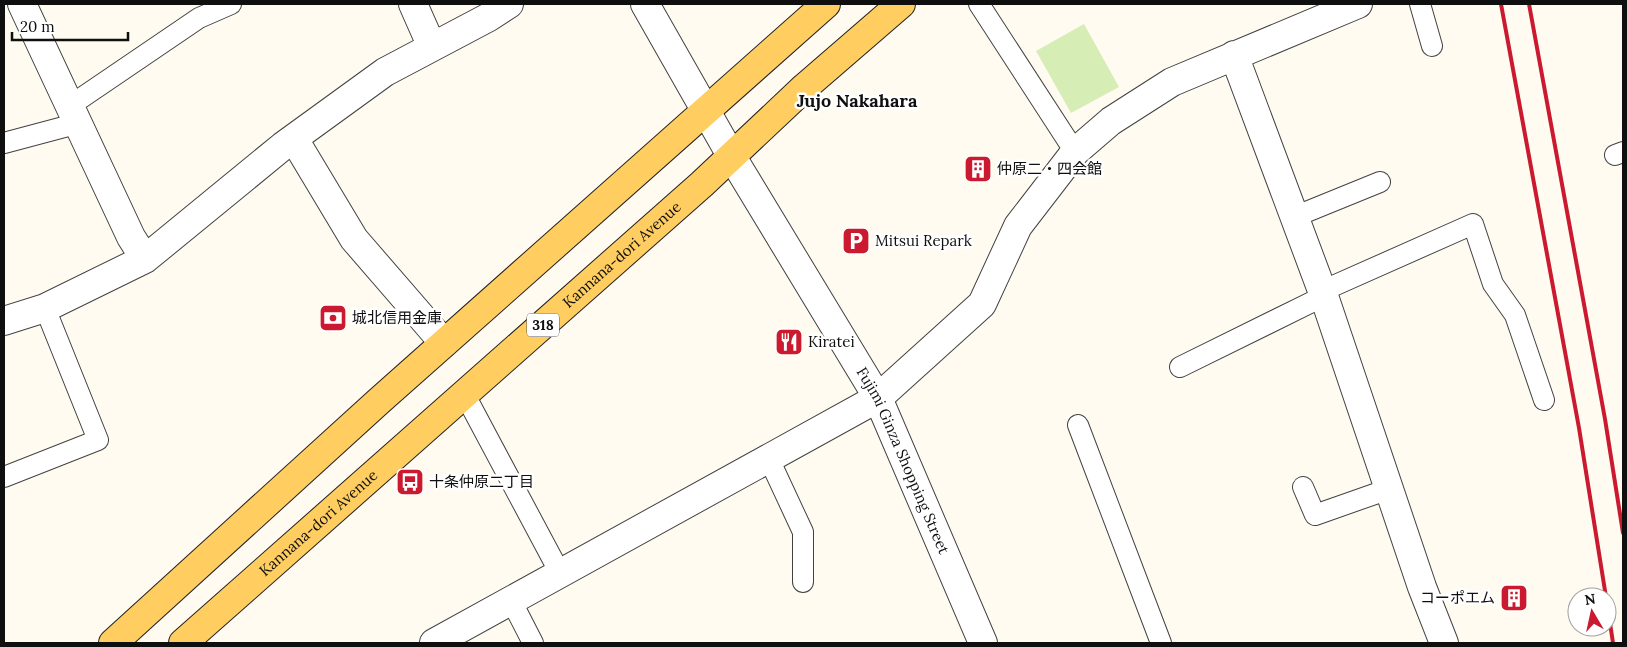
<svg xmlns="http://www.w3.org/2000/svg" width="1627" height="647" font-family="Lora,'Noto Sans JP',serif">
	<style>
		.green { fill: #d7edb6 }
		.lines { fill: none; stroke-linecap: round; stroke-linejoin: round }
		.service-casing { stroke: #424242; stroke-width: 22 }
		.minor-casing { stroke: #424242; stroke-width: 30 }
		.tertiary-casing { stroke: #424242; stroke-width: 30 }
		.primary-casing { stroke: #202020; stroke-width: 30 }
		.service { stroke: #fff; stroke-width: 20 }
		.minor { stroke: #fff; stroke-width: 28 }
		.tertiary { stroke: #fff; stroke-width: 28 }
		.primary { stroke: #ffcd60; stroke-width: 28 }
		.rail { stroke: #cb1a2f; stroke-width: 4 }
		.labels { text-anchor: middle; stroke-width: 5; stroke-linejoin: round; paint-order: stroke }
		.shield { fill: #fff; stroke: #575757; stroke-width: 1 }
		.shield-label { font-size: 14px; font-weight: bold; fill: #0f0f0f }
		.poi-label { font-size: 15px; fill: #0f0f0f; stroke: #fff; text-anchor: start }
		.street-label { font-size: 15px; fill: #0f0f0f; stroke: #fff }
		.quarter-label { font-size: 18px; font-weight: bold; fill: #0f0f0f; stroke: #fff }
	</style>
	<rect width="100%" height="100%" fill="#fffbf0"/>
	<path class="green" d="M1084,24l35,63 -48,26 -35,-62z"/>
	<g class="lines">
		<defs>
			<path id="service" d="M979,4l96,148
				M1420,4l12,42
				M71,105l128,-87 32,-14
				M4,143l75,-20
				M1615,155l8,-3
				M1294,217l86,-35
				M1322,291l151,-67 20,60 22,31 29,85
				M1180,367l144,-71
				M465,395l96,180
				M1078,425l83,218
				M769,459l34,73v50
				M4,477l94,-37 -53,-132
				M1303,487l12,28 74,-26
				M512,602l21,41"/>
			<path id="minor" d="M22,4l109,233 14,22
				M413,4l19,43
				M645,4l87,153
				M1234,55l90,241 98,291 22,56
				M294,139l60,100 90,104
				M4,321l41,-13 100,-49 138,-113 102,-74 104,-55 20,-13
				M434,643l444,-245 104,-94 36,-78 57,-74 36,-31 61,-39 186,-78"/>
			<g id="tertiary">
				<path id="s1" d="M732,157l146,241 105,245"/>
			</g>
			<g id="primary">
				<path d="M113,643l266,-242 447,-397"/>
				<path id="s2" d="M183,643l519,-459 103,-97 96,-83"/>
			</g>
		</defs>
		<use href="#service" class="service-casing"/>
		<use href="#minor" class="minor-casing"/>
		<use href="#tertiary" class="tertiary-casing"/>
		<use href="#primary" class="primary-casing"/>
		<use href="#service" class="service"/>
		<use href="#minor" class="minor"/>
		<use href="#tertiary" class="tertiary"/>
		<use href="#primary" class="primary"/>
		<path class="rail" d="M1501,4l78,424 27,169
			M1529,4l76,415 18,114
			M1607,603l6,40"/>
	</g>
	<defs>
		<symbol id="building-square" viewBox="-11 -11 22 22"><rect x="-9" y="-9" width="18" height="18" rx="4" fill="#cb1a2f" stroke="#fff"/><path d="M-4-6H4V6H1V3H-1V6H-4ZM-2.5-4.3h1.7v1.8h-1.7ZM.8-4.3h1.7v1.8H.8ZM-2.5-1h1.7V.8h-1.7ZM.8-1h1.7V.8H.8Z" fill="#fff"/></symbol>
		<symbol id="parking-square" viewBox="-11 -11 22 22"><rect x="-9" y="-9" width="18" height="18" rx="4" fill="#cb1a2f" stroke="#fff"/><path d="M-3.5-5.5H1a3.5 3.5 0 0 1 0 7H-1V5.5H-3.5ZM-1-3.4V-.6H.8a1.4 1.4 0 0 0 0-2.8Z" fill="#fff"/></symbol>
		<symbol id="bank-square" viewBox="-11 -11 22 22"><rect x="-9" y="-9" width="18" height="18" rx="4" fill="#cb1a2f" stroke="#fff"/><path d="M-6-4H6V4H-6ZM0-2.3a2.3 2.3 0 1 0 0 4.6a2.3 2.3 0 1 0 0-4.6Z" fill="#fff"/></symbol>
		<symbol id="restaurant-square" viewBox="-11 -11 22 22"><rect x="-9" y="-9" width="18" height="18" rx="4" fill="#cb1a2f" stroke="#fff"/><path d="M-5-6h1v4h1v-4h1v4h1v-4h1v5L-1.5 .5V6h-2V.5L-5-1ZM5-6V6H3V1.5H1.5Q1.5-4 5-6Z" fill="#fff"/></symbol>
		<symbol id="bus-square" viewBox="-11 -11 22 22"><rect x="-9" y="-9" width="18" height="18" rx="4" fill="#cb1a2f" stroke="#fff"/><path d="M-5-6H5V4H4V6H2V4H-2V6H-4V4H-5ZM-3.5-4V0h7V-4ZM-3.5 1.2v1.5H-2V1.2ZM2 1.2v1.5H3.5V1.2Z" fill="#fff"/></symbol>
	</defs>
	<g fill-rule="evenodd">
		<use href="#building-square" x="962" y="153" width="32" height="32"/>
		<use href="#parking-square" x="840" y="225" width="32" height="32"/>
		<use href="#bank-square" x="317" y="302" width="32" height="32"/>
		<use href="#restaurant-square" x="773" y="326" width="32" height="32"/>
		<use href="#bus-square" x="394" y="466" width="32" height="32"/>
		<use href="#building-square" x="1498" y="582" width="32" height="32"/>
	</g>
	<g class="labels">
		<rect class="shield" x="527" y="313.5" width="32" height="23" rx="4"/>
		<g class="shield-label">
			<text x="543" y="330">318</text>
		</g>
		<g class="poi-label">
			<text x="997" y="174">仲原二・四会館</text>
			<text x="875" y="246">Mitsui Repark</text>
			<text x="352" y="323">城北信用金庫</text>
			<text x="808" y="347">Kiratei</text>
			<text x="429" y="487">十条仲原二丁目</text>
			<text x="1495" y="603" text-anchor="end">コーポエム</text>
		</g>
		<g class="street-label">
			<text dy="5" stroke="none"><textPath href="#s2" startOffset="586">Kannana-dori Avenue</textPath></text>
			<text dy="5" stroke="none"><textPath href="#s1" startOffset="349">Fujimi Ginza Shopping Street</textPath></text>
			<text dy="5" stroke="none"><textPath href="#s2" startOffset="181">Kannana-dori Avenue</textPath></text>
		</g>
		<g class="quarter-label">
			<text x="857" y="107">Jujo Nakahara</text>
		</g>
	</g>
	<rect width="1627" height="647" fill="none" stroke="#0f0f0f" stroke-width="10"/>
	<g transform="translate(1592 612) rotate(351)"><circle r="24" fill="#ffffff" stroke="#9f9f9f"/>
	<path d="M0-4L9 19L0 12L-9 19Z" fill="#cb1a2f"/>
	<text y="-8" font-size="14" font-weight="bold" text-anchor="middle" fill="#0f0f0f">N</text>
	</g>
	<path d="M12 32v8h116v-8" fill="none" stroke="#0f0f0f" stroke-width="2.5"/>
	<text x="20" y="32" font-size="15" fill="#0f0f0f" stroke="#ffffff" stroke-width="4" paint-order="stroke">20 m</text>
</svg>
